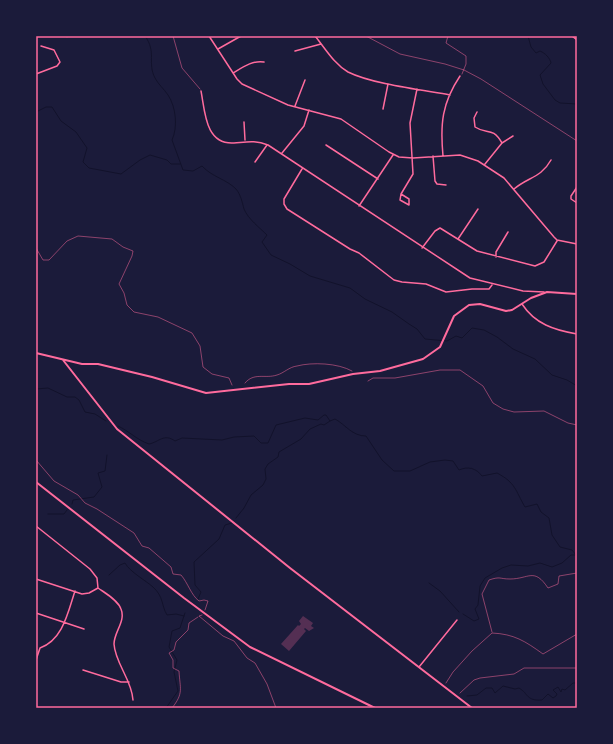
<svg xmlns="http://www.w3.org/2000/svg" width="613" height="744" font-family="Arial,sans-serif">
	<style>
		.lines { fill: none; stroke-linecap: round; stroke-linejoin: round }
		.stream { stroke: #12122b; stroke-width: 1 }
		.building { fill: #542f53 }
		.path { stroke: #ff6b9d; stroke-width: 0.5 }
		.minor { stroke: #ff6b9d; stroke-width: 1.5 }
		.tertiary { stroke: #ff6b9d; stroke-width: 2 }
		.secondary { stroke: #ff6b9d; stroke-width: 2 }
		.neatline { fill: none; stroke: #ff6b9d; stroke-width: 1.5 }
	</style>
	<rect width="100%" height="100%" fill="#1b1b3a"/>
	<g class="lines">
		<path class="stream" d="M145,36c12,16 2,27 10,42 3,6 9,11 13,17 8,12 10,32 4,45l11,30 10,1 9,-5c10,11 24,13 34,23 5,6 6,13 8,20 4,10 16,19 23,26l-5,7 9,13 19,9 20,12 40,12 15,11 27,13 17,12 8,5 8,10 22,2 9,-5 6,2 10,-10 12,2 13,7 16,12 22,10 17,16 15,5 10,6
			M528,36l3,11 5,6 4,-2c5,2 10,7 11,12l-11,12 3,9 12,16 5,3 17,1
			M36,112l10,-5h6l9,14 15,11 11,16 -4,14 6,6 32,6 19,-14 10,-5 17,5 4,4h9
			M36,389l12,-1 19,9h8l4,3 6,12 10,2 11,7
			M118,426c11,5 19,14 31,18 10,-2 15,-11 26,-3l7,-3 40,2 12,-3 20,-1 7,7h7l8,-18 29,-7 13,2 6,-5h2l4,6 5,-2c11,6 17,17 31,17l16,24 12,11h16l20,-9 15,-2 8,1 6,9c9,-4 17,-2 23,6l15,-3c19,10 18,17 28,34l12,-3 4,8 8,6 3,17 8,12 12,3 4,5
			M72,504l1,-4 21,-3 8,-10 -4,-14 7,-2 2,-16
			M48,514h16l3,-4
			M236,518l8,-10 7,-13 12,-10 3,-6 -1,-10 3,-5 10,-7 1,-5 22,-13 9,-10 11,-5 3,1 6,-4
			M109,575l11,-10 5,-2c5,9 20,17 28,24 11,10 8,18 14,28l9,-1 8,2
			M429,583l11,8 19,21
			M198,599l3,-7 -6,-7 -1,-23 25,-23 6,-14 7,-2
			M463,614l11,7 5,-2 -4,-10 3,-4 2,-19 5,-8 17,-10 9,-3 17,1 12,-3 12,4 10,-4 9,-8h6
			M467,696l10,-1 9,-7h6l3,5 8,-7 12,3 4,-1c10,6 7,13 23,12l6,-6 5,4 3,-2 1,-2 -4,-4 5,-3 3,5 1,-3 3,1 8,-7h4
			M166,708l12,-17 -4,-19 3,-12 -8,-13 3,-16 8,-3 5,-15"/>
	</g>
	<path class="building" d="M303,616l10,7 -2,3 3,2 -5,3 -4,-3 -1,1 2,2 -17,20 -8,-7 17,-19 1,1 2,-2 -2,-3z"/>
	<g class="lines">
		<path class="path" d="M67,36v1
			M173,36l9,32 18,21
			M366,36l34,18 45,10 19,6 17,9 96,62
			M448,36l-2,7 20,13v8l-4,10
			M36,248l7,12h6l18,-19 11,-5 34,3 11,8 10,4 -1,5 -13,28 5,9 3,12 7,7 24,5 34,16 8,13 3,21 9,7 17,4 3,7
			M368,381l5,-3h22l45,-8h20l23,16 10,17 10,6 11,3 30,-1 24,12 9,2
			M245,383c9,-11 20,-4 32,-8 7,-2 12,-8 20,-9 15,-4 41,-3 55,5
			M36,460l18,21 24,14 7,8 12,6 37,24 8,13 7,2 22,19 2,7 8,1c7,8 10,20 18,26l5,-1 4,1 -3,9
			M202,615l-3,1 24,20 11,5 13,17 8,5 12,21 9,24
			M492,632l-10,-38 7,-14c12,-4 10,-1 21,-1 19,0 24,-12 38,9l10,-4 1,-8 18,-3
			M446,683l7,-11 19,-21 20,-18c22,1 33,8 51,21l34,-20
			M460,693l14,-13 6,-2 34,-4 10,-6h53
			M172,708c12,-15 8,-19 7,-37l-6,-3v-8l-4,-7 5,-3 2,-8 12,-12 1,-7 9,-6"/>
		<path class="minor" d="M209,36l28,43 5,5 46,21 53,14 48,33 10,5 14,1 47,-3 18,6 26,17 50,59 3,3 20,4
			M315,36c10,12 19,28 33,36 24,12 74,18 102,23
			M572,36l5,4
			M218,49l23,-13
			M295,51l26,-7
			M233,73c10,-6 20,-13 31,-11
			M36,74l21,-8 3,-4 -6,-12 -13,-4
			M201,91c4,20 4,54 33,52 13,-1 21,-3 34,2l202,133 53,13 21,1
			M295,106l10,-26
			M383,109l5,-25
			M477,112l-3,6 1,9c12,8 17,-1 27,16
			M244,122l1,18
			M326,145l52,34
			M282,153l22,-27 5,-16
			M433,156l2,25 2,3 9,1
			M443,156c-3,-32 -1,-53 17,-80
			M255,162l12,-17
			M485,164l17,-21 11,-7
			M302,169l-18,30v5l3,5 63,40 9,4 35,27 8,2 24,2 20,8 26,-3h17l3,-4
			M577,187l-6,9v3l6,4
			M514,189c14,-12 27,-11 37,-29
			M401,194l-1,6 9,5v-6l-8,-5 12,-20 -3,-51 7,-34
			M359,206l34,-51
			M458,239l20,-30
			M422,248l13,-17 5,-3 37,23 58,15 9,-4 13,-21
			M496,257v-5l12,-20
			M522,304c13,20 32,26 55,30
			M36,526l54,43 7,9 1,10c7,5 20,12 23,21 5,12 -7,23 -7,35 1,19 18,36 19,56
			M36,579l46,15 7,-1 9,-5
			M36,613l48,16
			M36,660l4,-12c23,-8 28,-36 35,-57
			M419,667l38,-47
			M83,670l38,12h8"/>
		<path class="tertiary" d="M36,353l46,11h16l54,13 54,16 83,-9h20l44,-10 27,-3 43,-12 17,-12 14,-31 15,-11 11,-1 26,7 6,-1 19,-12 16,-6 30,2
			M63,360l54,69 173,139 182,140"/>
		<path class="secondary" d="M36,482l148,116 66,49 125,61"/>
	</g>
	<rect width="613" height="744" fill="none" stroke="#1b1b3a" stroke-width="74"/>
	<rect x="37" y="37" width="539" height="670" class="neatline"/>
</svg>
